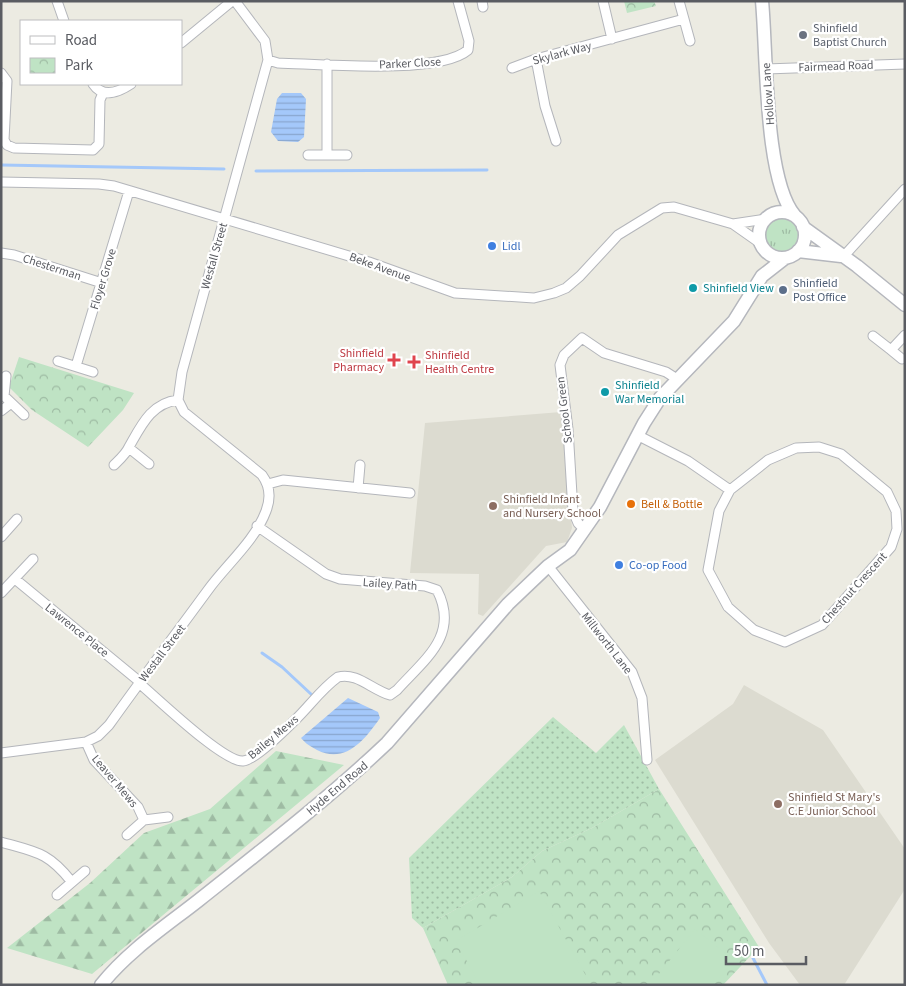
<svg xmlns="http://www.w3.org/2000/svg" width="906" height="986" font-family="'Source Sans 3',sans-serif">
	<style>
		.education { fill: #dcdbd0 }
		.grass { fill: url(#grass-tufts) }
		.forest { fill: url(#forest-firs) }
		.park { fill: url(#park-crowns) }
		.garden { fill: url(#garden-dots) }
		.pitch { fill: #bfe3c4 }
		.water { fill: url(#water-rules) }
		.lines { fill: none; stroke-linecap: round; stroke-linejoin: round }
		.stream { stroke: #a4c8fa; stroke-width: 3 }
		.street-casing { stroke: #b4b6bb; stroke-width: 11 }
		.secondary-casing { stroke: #b5b7bd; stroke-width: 15 }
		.street { stroke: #fff; stroke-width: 9 }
		.secondary { stroke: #fff; stroke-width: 12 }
		.worship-dot { fill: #6b7280; stroke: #fff; stroke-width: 2 }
		.shop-dot { fill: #3f7fe0; stroke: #fff; stroke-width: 2 }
		.culture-dot { fill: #0f9aa8; stroke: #fff; stroke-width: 2 }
		.service-dot { fill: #5c6f8a; stroke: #fff; stroke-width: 2 }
		.health-dot { fill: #e0444e; stroke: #fff; stroke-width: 2 }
		.food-dot { fill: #e8710a; stroke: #fff; stroke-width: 2 }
		.education-dot { fill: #8d6e63; stroke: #fff; stroke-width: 2 }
		.labels { text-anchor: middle; stroke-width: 4.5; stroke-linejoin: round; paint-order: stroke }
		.worship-label { font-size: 12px; fill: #5b616d; stroke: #fff; text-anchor: start }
		.street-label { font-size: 12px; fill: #5a5c62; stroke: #fff }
		.shop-label { font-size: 12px; fill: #366cbe; stroke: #fff; text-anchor: start }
		.service-label { font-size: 12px; fill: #4e5e75; stroke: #fff; text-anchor: start }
		.culture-label { font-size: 12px; fill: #0d838f; stroke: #fff; text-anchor: start }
		.health-label { font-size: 12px; fill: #be3a42; stroke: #fff; text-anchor: end }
		.education-label { font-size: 12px; fill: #785e54; stroke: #fff; text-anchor: start }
		.food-label { font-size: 12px; fill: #c56008; stroke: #fff; text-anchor: start }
	</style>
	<defs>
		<pattern id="grass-tufts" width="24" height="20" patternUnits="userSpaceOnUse" patternTransform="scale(1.25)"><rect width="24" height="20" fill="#bfe3c4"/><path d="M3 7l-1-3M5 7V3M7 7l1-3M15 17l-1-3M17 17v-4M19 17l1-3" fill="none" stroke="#9ebba3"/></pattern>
		<pattern id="forest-firs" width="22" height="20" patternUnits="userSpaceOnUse" patternTransform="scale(1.25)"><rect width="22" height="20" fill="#bfe3c4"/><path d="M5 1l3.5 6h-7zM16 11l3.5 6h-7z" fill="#9ebba3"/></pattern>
		<pattern id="park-crowns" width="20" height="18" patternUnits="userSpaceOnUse" patternTransform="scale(1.25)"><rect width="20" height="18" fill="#bfe3c4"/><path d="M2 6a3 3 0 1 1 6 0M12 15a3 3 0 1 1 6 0" fill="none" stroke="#9ebba3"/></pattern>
		<pattern id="garden-dots" width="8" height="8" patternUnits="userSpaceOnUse" patternTransform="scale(1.25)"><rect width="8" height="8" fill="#bfe3c4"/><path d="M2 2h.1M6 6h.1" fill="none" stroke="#9ebba3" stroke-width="1.8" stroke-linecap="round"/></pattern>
		<pattern id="water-rules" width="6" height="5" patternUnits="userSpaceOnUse" patternTransform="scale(1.25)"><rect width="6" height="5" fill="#a4c8fa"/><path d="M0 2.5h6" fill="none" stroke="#89a6ce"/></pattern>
	</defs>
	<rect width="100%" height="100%" fill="#ecebe2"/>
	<path class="education" d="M561,412l11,116 -5,14 -21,4 -63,70 -5,-2 1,-40 -69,-1 15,-150z
		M744,685l79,45 82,119v40l-61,96h-44l-31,-42 -114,-183 78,-56z"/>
	<path class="grass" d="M764 235a17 17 0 1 1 34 0a17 17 0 1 1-34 0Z"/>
	<path class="forest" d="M276,751l68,14 -252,209 -85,-26 83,-65 54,-50 66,-24z"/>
	<path class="park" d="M624,1h30l2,5 -29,7z
		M19,357l115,36 -11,17 -35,37 -56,-37 -23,-23z
		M659,789l100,158 -36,38h-275l-25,-57 89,-51 30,-26 50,-23z"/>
	<path class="garden" d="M553,717l43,36 28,-28 35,64 -67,39 -50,23 -30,26 -89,51 -11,-10 -3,-60z"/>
	<path class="pitch" d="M539,891l52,94h-111l-24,-44z
		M695,929l39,31 -21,25h-63z"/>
	<path class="water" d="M282,93h19l5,6 -2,38 -6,5 -20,-1 -7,-9 6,-33z
		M348,698l30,14 2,6c-16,23 -35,46 -63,32 -7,-4 -11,-6 -16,-12z"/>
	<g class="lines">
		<path class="stream" d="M1,165l223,4
			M256,171l231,-1
			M262,653l20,14 30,28
			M753,958l14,27"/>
		<defs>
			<path id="street" d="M57,1l7,20
				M482,1l1,6
				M603,1l9,38
				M679,1l11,40
				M181,43l51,-42
				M536,59l9,47 11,35
				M268,60l10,3c41,1 161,12 190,-13l1,-9 -11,-40
				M327,64v91
				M512,68l24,-9 148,-40
				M766,69l139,-5
				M1,73l6,8 -3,59 3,5 7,3 79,2 6,-6 1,-44 3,-7
				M93,84c10,15 26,8 38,0
				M308,155h39
				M1,182l98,2 15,2 255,76 86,31 79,5 20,-5 12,-5 14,-12 38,-41 44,-27 12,-1 59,17 27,19
				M733,224l33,-5
				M1,253l13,2 88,28
				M843,257l62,-68
				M873,336l18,14
				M902,359l-11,-9 14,-15
				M58,361l35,11
				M76,366l53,-175
				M6,376l-2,20 20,19
				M1,411l9,-7
				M637,435l51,26 42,29 38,-30 28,-12 23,-1 22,7 46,38 9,19 1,18 -6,18 -69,78 -37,17 -31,-12 -26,-23 -20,-37 11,-59 11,-21
				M129,448l20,16
				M114,465c5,-5 12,-11 15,-18 12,-21 22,-44 49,-47
				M268,484l15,-4 127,13
				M358,488l2,-23
				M585,530l-7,-7 -5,-12 -5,-82 -8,-64 4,-10 18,-17 22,15 62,19 11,7
				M1,537l16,-18
				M548,566l84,106 10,26 5,62
				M15,579l125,103
				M1,593l32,-34
				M139,683c18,15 84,79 104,78 12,-1 42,-31 51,-40 15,-14 27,-32 44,-44 19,-5 34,13 52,18l7,-5c28,-31 63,-55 40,-100l-12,-4 -85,-7 -14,-5 -69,-48
				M86,742l8,18 44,47 6,13
				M1,753l85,-11 12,-6 11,-11c32,-45 66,-90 99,-135 18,-25 47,-49 58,-79 5,-13 4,-25 -4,-36l-78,-63 -6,-12 4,-28 86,-312 -3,-19 -30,-40
				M127,835l17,-15 24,-3
				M1,842c35,10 47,10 70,39
				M57,895l28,-24"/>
			<path id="secondary" d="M762,1c5,51 2,179 33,215
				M759 235a23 23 0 1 1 46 0a23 23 0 1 1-46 0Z
				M803,227l54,39 48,39
				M798,251l43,5
				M101,985c27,-34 65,-59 98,-85 64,-51 129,-101 188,-157l121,-139 40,-38 22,-16 30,-43 44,-84 16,-25 74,-77 28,-45 23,-18"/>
		</defs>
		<use href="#street" class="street-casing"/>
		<use href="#secondary" class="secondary-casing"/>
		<use href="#street" class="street"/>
		<use href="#secondary" class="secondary"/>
	</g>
	<circle class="worship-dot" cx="803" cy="35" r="5"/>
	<g class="shop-dot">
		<circle cx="492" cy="246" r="5"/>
		<circle cx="619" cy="565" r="5"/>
	</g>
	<g class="culture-dot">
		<circle cx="693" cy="288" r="5"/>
		<circle cx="605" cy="392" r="5"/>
	</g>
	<circle class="service-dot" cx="783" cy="290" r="5"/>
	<g class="health-dot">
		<path d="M391.5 352.5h5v5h5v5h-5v5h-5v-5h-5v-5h5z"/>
		<path d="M411.5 354.5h5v5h5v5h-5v5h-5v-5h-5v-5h5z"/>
	</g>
	<circle class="food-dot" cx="631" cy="504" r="5"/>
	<g class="education-dot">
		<circle cx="493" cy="506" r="5"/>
		<circle cx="778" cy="804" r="5"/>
	</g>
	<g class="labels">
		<g class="worship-label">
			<text x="813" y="32">Shinfield<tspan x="813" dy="14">Baptist Church</tspan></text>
		</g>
		<g class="street-label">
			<text transform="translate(562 53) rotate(-15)" y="4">Skylark Way</text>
			<text transform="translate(410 63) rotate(-3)" y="4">Parker Close</text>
			<text transform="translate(836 66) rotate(-2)" y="4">Fairmead Road</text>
			<text transform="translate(768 94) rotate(-94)" y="4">Hollow Lane</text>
			<text transform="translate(214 256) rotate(-74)" y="4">Westall Street</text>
			<text transform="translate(52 267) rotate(18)" y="4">Chesterman</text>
			<text transform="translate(380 267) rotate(20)" y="4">Beke Avenue</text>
			<text transform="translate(103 279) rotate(-73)" y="4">Floyer Grove</text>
			<text transform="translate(564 410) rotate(-97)" y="4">School Green</text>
			<text transform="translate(390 584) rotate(4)" y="4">Lailey Path</text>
			<text transform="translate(854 588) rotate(-48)" y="4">Chestnut Crescent</text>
			<text transform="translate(77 630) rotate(39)" y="4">Lawrence Place</text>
			<text transform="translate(607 643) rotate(52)" y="4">Millworth Lane</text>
			<text transform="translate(162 653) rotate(-53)" y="4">Westall Street</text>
			<text transform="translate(273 737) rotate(-40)" y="4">Bailey Mews</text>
			<text transform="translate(115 781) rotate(50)" y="4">Leaver Mews</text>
			<text transform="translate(337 788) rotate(-40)" y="4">Hyde End Road</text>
		</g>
		<g class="shop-label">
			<text x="502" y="250">Lidl</text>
			<text x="629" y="569">Co-op Food</text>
		</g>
		<g class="service-label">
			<text x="793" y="287">Shinfield<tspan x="793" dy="14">Post Office</tspan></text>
		</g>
		<g class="culture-label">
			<text x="703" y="292">Shinfield View</text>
			<text x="615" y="389">Shinfield<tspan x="615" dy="14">War Memorial</tspan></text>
		</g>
		<g class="health-label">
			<text x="384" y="357">Shinfield<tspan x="384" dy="14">Pharmacy</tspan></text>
			<text x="425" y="359" text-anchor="start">Shinfield<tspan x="425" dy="14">Health Centre</tspan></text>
		</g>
		<g class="education-label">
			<text x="503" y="503">Shinfield Infant<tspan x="503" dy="14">and Nursery School</tspan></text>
			<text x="788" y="801">Shinfield St Mary's<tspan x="788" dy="14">C.E Junior School</tspan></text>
		</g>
		<g class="food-label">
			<text x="641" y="508">Bell &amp; Bottle</text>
		</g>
	</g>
	<rect width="906" height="986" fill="none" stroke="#5a5c62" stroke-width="5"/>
	<rect x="20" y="20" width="162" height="65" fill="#ffffff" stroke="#bdbec0"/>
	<rect x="30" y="36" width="25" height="8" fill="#ffffff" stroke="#bdbec0"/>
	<text x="65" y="45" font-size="15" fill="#5a5c62">Road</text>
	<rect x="30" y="58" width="25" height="15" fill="url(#park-crowns)" stroke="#bdbec0"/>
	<text x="65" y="70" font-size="15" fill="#5a5c62">Park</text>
	<path d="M726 956v8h80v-8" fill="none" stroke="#5a5c62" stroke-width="2.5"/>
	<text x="734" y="956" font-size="15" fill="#5a5c62" stroke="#ffffff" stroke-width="4" paint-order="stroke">50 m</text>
</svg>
